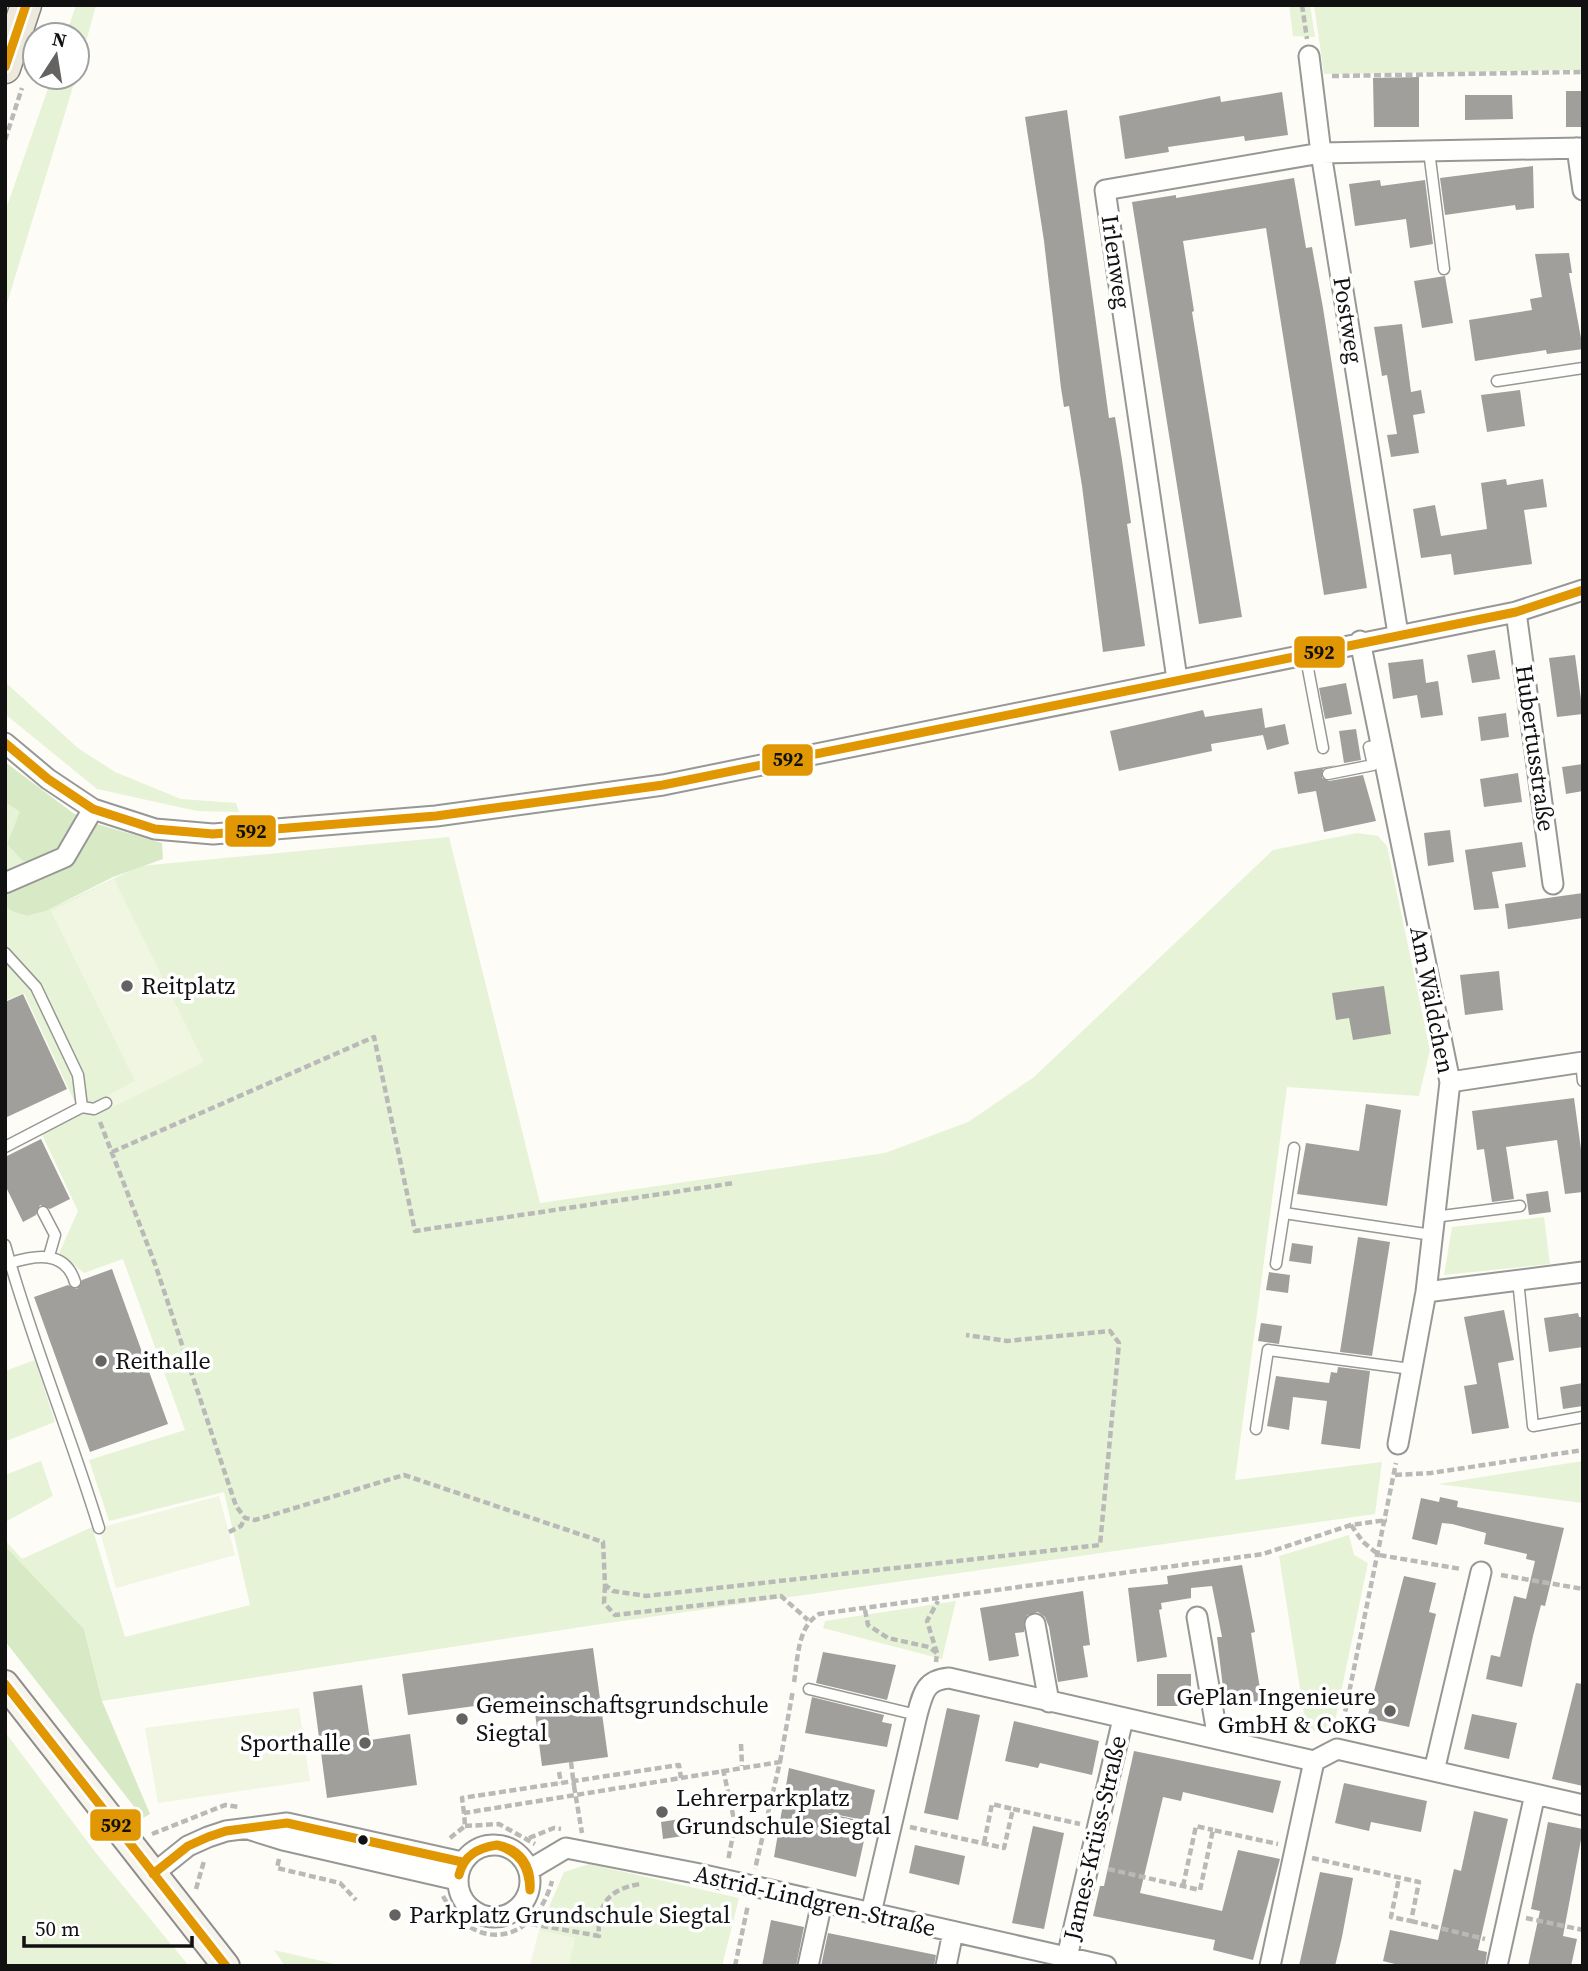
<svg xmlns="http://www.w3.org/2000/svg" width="1588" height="1971" font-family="'Source Serif 4',serif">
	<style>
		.green { fill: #e7f3d7 }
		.forest { fill: #d8eac5 }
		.pitch { fill: #f0f6e1 }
		.building { fill: #a19f9c }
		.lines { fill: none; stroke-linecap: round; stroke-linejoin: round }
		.lane-casing { stroke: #979795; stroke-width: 13 }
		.street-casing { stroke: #979795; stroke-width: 23 }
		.secondary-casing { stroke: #8e8d8b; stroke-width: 30 }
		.primary-casing { stroke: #858482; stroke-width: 33 }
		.path { stroke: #b9b9b8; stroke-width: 4.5; stroke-dasharray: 7 3.5; stroke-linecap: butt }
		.lane { stroke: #fffffe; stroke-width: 10 }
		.street { stroke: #fffffe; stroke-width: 19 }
		.secondary { stroke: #f6f4eb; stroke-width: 26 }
		.primary { stroke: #ede9dc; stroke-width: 30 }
		.path-bridge { stroke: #b9b9b8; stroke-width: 4.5; stroke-dasharray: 7 3.5; stroke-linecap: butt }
		.bus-1-casing { stroke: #fff; stroke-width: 14 }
		.bus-1 { stroke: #e09702; stroke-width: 9 }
		.poi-dot { fill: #646362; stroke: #fff; stroke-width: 2.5 }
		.bus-dot { fill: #111; stroke: #fff; stroke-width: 2.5 }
		.labels { text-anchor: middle; stroke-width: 7; stroke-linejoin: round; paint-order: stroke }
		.street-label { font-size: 24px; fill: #111; stroke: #fff }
		.poi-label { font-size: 24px; fill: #111; stroke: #fff; text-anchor: start }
		.line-badge { stroke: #fff; stroke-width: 2.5 }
		.pale-badge-label { font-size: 19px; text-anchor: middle; font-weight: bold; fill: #111 }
	</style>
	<rect width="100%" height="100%" fill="#fdfcf7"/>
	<path class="green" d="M76,5h20l-19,70v-40h-11z
		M1289,5h21l5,32 -22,-1z
		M1314,5h269v65l-259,4z
		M52,77h24l-71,233v-98z
		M5,682l73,66 37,24 66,27 55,4 3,9 -42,-1 -100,-22 -92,-75z
		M5,802l15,10 29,58 -44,31z
		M1357,833l21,3 9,10 43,204 -11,46 -132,-9 -52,393 147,-18 -7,52 -774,110 -499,77 -18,-72 -79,-83v-6l17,19 70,-32 33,110 125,-32 -26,-113 -115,29 -20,-61 96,-30 -62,-171 -39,14 -25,-20 19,-42 -40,-85 39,-19 -53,-114 -19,8v-96l6,6 16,5 19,-5 94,-45 309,-29 91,366 345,-50 83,-31 66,-45 239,-227z
		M1544,1217l6,47 -106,11 8,-48z
		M35,1360l20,62 -49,19 -1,-70z
		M41,1461l12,35 -48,26v-47z
		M1583,1461v42l-145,-19z
		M1349,1535l5,20 14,8 -34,163 -27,7 -28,-177z
		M956,1601l-14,58 -119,-31 2,-7z
		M5,1732l91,121 93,113h-184z
		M589,1864l150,34 -17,68h-154l-29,-36 25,-58z
		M274,1950l69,16h-58z"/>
	<path class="forest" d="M5,762l68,51 24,11 65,19 1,16 -50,18 -67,34 -19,5 -16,-5 -6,-6 4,-14 39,-21 -26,-10 -15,-16 13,-32 -15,-10z
		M5,1546l79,83 18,72 48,113 -7,4 -138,-177z"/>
	<path class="pitch" d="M114,879l90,183 -95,47 -6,-11 32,-17 -84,-170z
		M219,1496l16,59 -119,33 -17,-60z
		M299,1708l11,73 -152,22 -13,-75z
		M539,1930l36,8 -6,28h-39z"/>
	<path class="building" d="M1419,77v50h-45l-1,-49z
		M1566,91h17v36h-17z
		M1282,92l6,43 -43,6 -1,-5 -76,11 1,5 -44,7 -6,-43 101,-20 1,6z
		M1465,95h47l1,24 -48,1z
		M1067,110l42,308 6,-1 7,43 9,63 -4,1 18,122 -42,6 -21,-166 -13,-80 -5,1 -3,-19 -17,-147 -19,-124z
		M1533,166l1,42 -18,2 -1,-5 -70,10 -5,-37z
		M1294,178l12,70 6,-1 11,61 44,280 -43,7 -58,-367 -83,13 11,70 -2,1 50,305 -43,7 -67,-422 44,-7v3z
		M1380,180l1,6 44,-6 8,64 -23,4 -4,-29 -51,7 -6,-42z
		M1569,253l3,20h-3l14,76 -36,5 -1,-4 -71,11 -6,-41 63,-10 -2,-11 12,-2 -7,-43z
		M1445,276l8,47 -31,5 -8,-47z
		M1402,324l9,68 10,-2 4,23 -12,2 6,38 -28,4 -4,-22 10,-1 -10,-59 -5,1 -8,-49z
		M1520,390l5,36 -38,6 -6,-37z
		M1506,479l1,6 36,-6 4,28 -23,3 8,54 -78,11 -3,-21 -30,4 -8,-49 22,-4 6,31 46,-7 -6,-46z
		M1495,650l5,29 -28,4 -5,-28z
		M1575,655l8,59 -26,3 -8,-59z
		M1423,659l3,24 12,-2 5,34 -22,3 -4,-23 -24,4 -5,-36z
		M1346,683l6,31 -27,5 -6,-31z
		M1262,708l3,20 20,-4 4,20 -22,6 -4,-15 -52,9 1,7 -93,20 -9,-40 93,-21 2,7z
		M1506,713l3,24 -28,4 -3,-24z
		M1356,729l5,31 -17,3 -5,-32z
		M1583,764v27l-17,3 -4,-27z
		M1337,765l-14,4 -1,9 7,3 34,-6 13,46 -52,11 -8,-41 -18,3 -4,-22z
		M1518,773l4,29 -38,5 -4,-28z
		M1450,830l4,32 -26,4 -4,-33z
		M1522,842l4,25 -34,5 7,36 -25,2 -9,-60z
		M1583,893v25l-75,11 -3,-25z
		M1499,971l4,39 -38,5 -5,-40z
		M1384,986l7,48 -38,6 -4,-22 -13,2 -4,-27z
		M23,994l44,95 -62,29v-116z
		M1574,1098l9,66v28l-18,2 -8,-54 -51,7 8,52 -22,3 -8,-53 -7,1 -5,-39z
		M1366,1104l35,6 -14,96 -90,-12 9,-51 53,8z
		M41,1139l29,60 -20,10 -10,-4 -4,10 -13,7 -18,-37v-28z
		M1548,1191l3,21 -22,3 -3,-21z
		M1358,1237l32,5 -18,114 -32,-4z
		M1292,1243l21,3 -2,18 -22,-3z
		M112,1269l56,155 -78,28 -56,-155 34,-12 9,4 5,-9z
		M1269,1272l21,3 -2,18 -22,-3z
		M1504,1310l10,50 -16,3 11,65 -37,6 -8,-48 13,-2 -13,-67z
		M1578,1313l1,4h4v30l-34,5 -5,-34z
		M1261,1323l21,3 -3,18 -21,-3z
		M1338,1367l32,4 -10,78 -39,-5 6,-43 -34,-4 -4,33 -22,-4 9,-50 53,7 2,-11 6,1z
		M1583,1383v23l-20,3 -3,-22z
		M1440,1497l18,4 -1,6 107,21 -19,78 -4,-1 -8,31 -11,51 -36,-8 5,-24 9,2 14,-61 12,3 9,-38 -9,-2 1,-5 -43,-10 2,-11 -34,-9 -10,-1 -5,22 -25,-6 9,-41 18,4z
		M1242,1565l13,67 -4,1 11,68 -37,4 -8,-68h5l-10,-51 -21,2v10l-30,5 1,6 -3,1 8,47 -30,5 -9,-74 40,-4 -1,-8z
		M1404,1576l32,7 -7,29 7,2 -27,113 -42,-9z
		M1083,1591l7,54 -7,1 5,31 -30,5 -9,-55 -4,-10 -7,-5 -11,3 -3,17 -9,1 4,23 -30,5 -9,-53z
		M593,1648l15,109 -66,9 -9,-68 -125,17 -6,-41z
		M823,1652l73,13 -9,35 -71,-17z
		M1157,1674h34v32h-34z
		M1576,1683l7,1v102l-31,-7z
		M362,1685l8,55 40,-6 7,51 -90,13 -14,-106z
		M812,1697l72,18 -2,7 10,2 -5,23 -82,-14z
		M947,1708l33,7 -22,105 -34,-7z
		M1472,1714l45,9 -8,36 -45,-10z
		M1014,1721l85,20 -7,34 -52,-12 -2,5 -33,-7z
		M1134,1751l147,30 -8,32 -90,-21 -2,9 -18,-4 -23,96 82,18 16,-61 42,9 -27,101 -40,-10 2,-10 -122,-24 7,-30h4z
		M789,1768l86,22 -7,31 -39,-8 -8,6 5,8 39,9 -9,41 -82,-20z
		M1344,1783l83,18 -6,31 -50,-10 -2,9 -34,-8z
		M1474,1811l34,8 -30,131 9,2 -2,14h-82l-20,-5 7,-31 48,10 16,-71 7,2z
		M680,1819l3,17 -20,3 -2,-17z
		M1548,1822l35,7 -20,107 14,3 -6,27h-43l12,-55 -9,-2z
		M1033,1826l31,7 -20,96 -32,-6z
		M915,1845l50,11 -6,29 -50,-12z
		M1320,1872l33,6 -11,59 -7,29h-36z
		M771,1920l33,7 -8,39h-34z
		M828,1933l108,22 -2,11h-113z"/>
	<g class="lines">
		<defs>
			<path id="lane" d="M1429,151l15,118
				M1497,381l86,-13
				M1305,653l18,95
				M1328,774l45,-9 -4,-18 12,-2
				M5,953l31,34 42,88 4,32 -77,40
				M1581,1062l2,19
				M82,1107l12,2 12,-6
				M43,1212l12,23 -6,21
				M1284,1213l10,-65
				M1434,1217l86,-11
				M5,1245c27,97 65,188 94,283
				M10,1263c26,-8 55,-13 65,19
				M1276,1264l8,-51 148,22
				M1518,1280l15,146 50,-9
				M1256,1429l12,-79 143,19
				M809,1689l108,26
				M828,1820l62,14"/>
			<path id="street" d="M1309,56l12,97 77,481
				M1577,148l6,42
				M1516,612l37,272
				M1360,641l90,441 -24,210 -28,152
				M1177,679l-72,-489 216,-37 262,-5
				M5,743l43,36 45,30 62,20 58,5 223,-18 227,-31 853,-173 67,-22
				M5,883l60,-26 28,-48
				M1450,1082l133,-20
				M1426,1292l157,-20
				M1197,1617l21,122
				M1035,1624l14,78
				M1434,1771l47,-199
				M251,1830l32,10 174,40
				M458 1881a36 36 0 1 1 72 0a36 36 0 1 1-72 0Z
				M529,1870l37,-22 129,25 411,93
				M153,1874l35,-28 20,-9 18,-6 61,-8 175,39
				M871,1913l46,-198c6,-22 8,-35 32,-37l365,83 23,-12 246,56
				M1067,1957l56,-238
				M808,1966l14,-64
				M946,1966l7,-34
				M1270,1966l44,-205
				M1497,1966l38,-172"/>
			<path id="secondary" d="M5,1684l221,282"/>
			<path id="primary" d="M5,68l21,-63"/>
		</defs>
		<use href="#lane" class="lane-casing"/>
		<use href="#street" class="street-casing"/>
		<use href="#secondary" class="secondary-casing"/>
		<use href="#primary" class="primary-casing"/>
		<path class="path" d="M1302,5l5,34
			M1332,76l251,-4
			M5,140l17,-52
			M100,1122l55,142 81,242 9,12 10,2 149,-45 199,67 2,43 8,6 33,5 454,-51 19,-202 -9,-12 -103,10 -41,-6
			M112,1152l262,-115 41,194 319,-48
			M1395,1475l36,-2 152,-23
			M1351,1525l12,17 16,13 82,14
			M229,1532l12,-6 4,-8
			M1501,1575l82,14
			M605,1586l-1,17 11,12 166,-19 27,24
			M865,1610l3,15 20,13 41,9 8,6 -1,9
			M937,1653l-10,-32 11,-20
			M794,1682c4,-23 3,-55 25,-68l444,-60 88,-29 36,-5
			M1341,1732l55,-269
			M741,1744l1,22
			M780,1762l13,-72
			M723,1769l12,55 -7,37
			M559,1772l2,11
			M574,1786l8,47
			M464,1813l-2,-15 217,-33 2,13
			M465,1826l34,-2 36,20
			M910,1827l94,21 9,-39 67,15
			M152,1834l73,-29 14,2
			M450,1838l15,-12 -1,-13 316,-51 -25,107
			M529,1838l25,-10 7,1
			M984,1843l8,-39 21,5
			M1312,1858l107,24 -8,39 -20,-4 8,-39
			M279,1859l-2,9 63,15 16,17
			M1108,1869l92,21 13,-60 65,14
			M1183,1886l13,-60 17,4
			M196,1889l8,-28
			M443,1896c31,59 92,48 109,-15
			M1526,1918l57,12
			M1411,1921l74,18
			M531,1924l68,12c-2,-31 9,-47 41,-52
			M735,1966l13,-61"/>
		<use href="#lane" class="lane"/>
		<use href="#street" class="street"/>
		<use href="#secondary" class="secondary"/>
		<use href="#primary" class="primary"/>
		<path class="path-bridge" d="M571,1762l3,24"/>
		<defs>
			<path id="bus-1" d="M5,67l21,-62
				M5,743l43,36 45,30 62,20 58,5 223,-18 227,-31 853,-173 67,-22
				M5,1684l221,282
				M497,1845c23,7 32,21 33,45
				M497,1845c23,4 35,21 33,45
				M153,1874l35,-28 20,-9 18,-6 61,-8 175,39
				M459,1875c5,-20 19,-27 38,-30"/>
		</defs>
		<use href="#bus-1" class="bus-1-casing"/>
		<use href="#bus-1" class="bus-1"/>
	</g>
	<g class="poi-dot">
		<circle cx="127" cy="986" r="7"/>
		<circle cx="101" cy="1361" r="7"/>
		<circle cx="1390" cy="1711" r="7"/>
		<circle cx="462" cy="1719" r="7"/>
		<circle cx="365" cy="1743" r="7"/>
		<circle cx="662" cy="1812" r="7"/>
		<circle cx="395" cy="1915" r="7"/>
	</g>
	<circle class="bus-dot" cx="363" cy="1840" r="6"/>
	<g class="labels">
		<g class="street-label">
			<text transform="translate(1116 262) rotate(82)" y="8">Irlenweg</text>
			<text transform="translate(1348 320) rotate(81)" y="8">Postweg</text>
			<text transform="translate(1535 748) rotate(82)" y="8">Hubertusstraße</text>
			<text transform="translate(1432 1000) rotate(79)" y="8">Am Wäldchen</text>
			<text transform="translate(1095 1838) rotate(-77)" y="8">James-Krüss-Straße</text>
			<text transform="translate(815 1901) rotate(13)" y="8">Astrid-Lindgren-Straße</text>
		</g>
		<g class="poi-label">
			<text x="141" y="994">Reitplatz</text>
			<text x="115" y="1369">Reithalle</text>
			<text x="1376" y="1705" text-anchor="end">GePlan Ingenieure<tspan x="1376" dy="28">GmbH &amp; CoKG</tspan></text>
			<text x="476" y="1713">Gemeinschaftsgrundschule<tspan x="476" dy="28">Siegtal</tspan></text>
			<text x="351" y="1751" text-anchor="end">Sporthalle</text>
			<text x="676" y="1806">Lehrerparkplatz<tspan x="676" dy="28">Grundschule Siegtal</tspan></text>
			<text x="409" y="1923">Parkplatz Grundschule Siegtal</text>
		</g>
	</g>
	<g class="line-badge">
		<rect x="1293" y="635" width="53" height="34" rx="7" fill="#e09702"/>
		<rect x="761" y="743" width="53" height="34" rx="7" fill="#e09702"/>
		<rect x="224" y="814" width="53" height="34" rx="7" fill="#e09702"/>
		<rect x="89" y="1808" width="53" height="34" rx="7" fill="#e09702"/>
	</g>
	<g class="pale-badge-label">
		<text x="1319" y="659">592</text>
		<text x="788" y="766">592</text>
		<text x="251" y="838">592</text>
		<text x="116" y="1832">592</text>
	</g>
	<rect width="1588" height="1971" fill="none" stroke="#111111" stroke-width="14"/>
	<g transform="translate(56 56) rotate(12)"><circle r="33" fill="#ffffff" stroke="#a0a0a0" stroke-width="2"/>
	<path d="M0-5L12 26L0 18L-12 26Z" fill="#646362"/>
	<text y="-10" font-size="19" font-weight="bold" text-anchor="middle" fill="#111111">N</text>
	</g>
	<path d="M24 1936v10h168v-10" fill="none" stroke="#111111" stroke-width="3.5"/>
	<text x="35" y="1936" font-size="21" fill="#111111" stroke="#ffffff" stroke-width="5" paint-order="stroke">50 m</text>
</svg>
